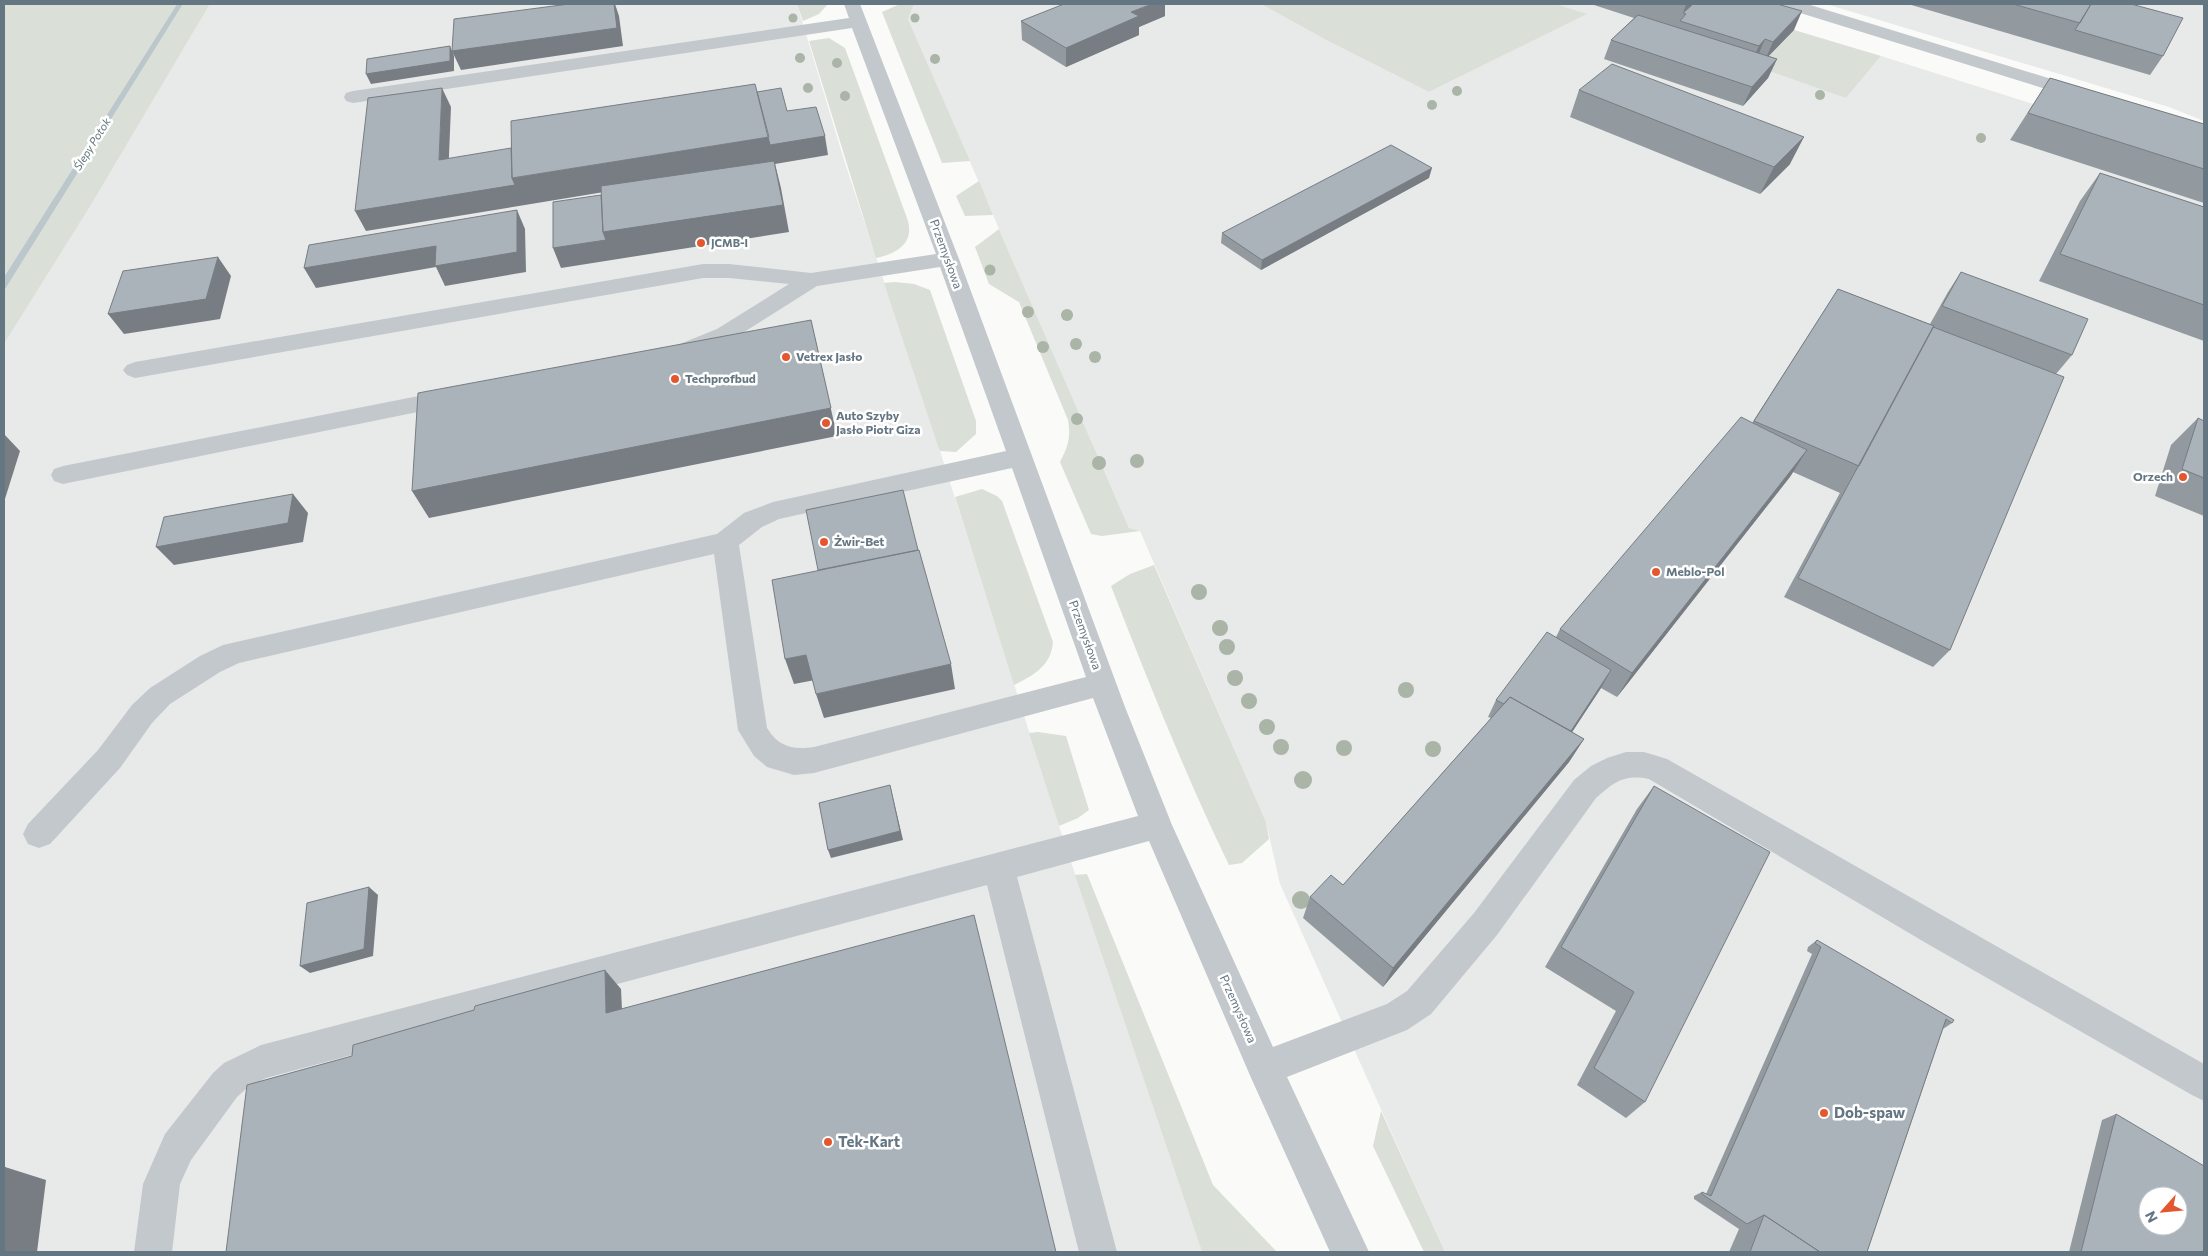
<svg xmlns="http://www.w3.org/2000/svg" width="2208" height="1256" font-family="Commissioner,sans-serif">
	<style>
		.built { fill: #e8e9e9; fill-rule: evenodd }
		.green { fill: #dadfd7 }
		.water { fill: #bbc7cb }
		.lines { fill: none; stroke-linecap: round; stroke-linejoin: round }
		.minor { fill: #c3c8cc; fill-rule: evenodd }
		.tree { fill: #aab4a7 }
		.wall { fill: #929a9f }
		.shaded-wall { fill: #777d82 }
		.building { fill: #aab3b9; stroke: #777d82; fill-rule: evenodd }
		.poi-dot { fill: #e4572e; stroke: #fff; stroke-width: 2 }
		.labels { text-anchor: middle; stroke-width: 5; stroke-linejoin: round; paint-order: stroke }
		.far-water-label { font-size: 11px; font-style: italic; fill: #60757c; stroke: #fff }
		.far-poi-label { font-size: 11px; font-weight: bold; fill: #657683; stroke: #fff; text-anchor: start }
		.street-label { font-size: 12px; fill: #657683; stroke: #fff }
		.poi-label { font-size: 12px; font-weight: bold; fill: #657683; stroke: #fff; text-anchor: start }
		.near-poi-label { font-size: 15px; font-weight: bold; fill: #657683; stroke: #fff; text-anchor: start }
	</style>
	<rect width="100%" height="100%" fill="#fafaf8"/>
	<path class="built" d="M210,4h587l47,156 96,291 119,375 143,426h-1198v-908l87,-139z
		M914,4h347l67,37 101,51 157,-78 -30,-10h154l84,26 -29,30 81,38 35,-42 323,102v1094h-759l-165,-368 -14,-62 -126,-291 -11,-3 -221,-509zM2148,1196h30v30h-30z
		M1826,4h378v117l-35,-14z"/>
	<path class="green" d="M4,4h173l-173,273z
		M183,4h27l-119,201 -87,139v-53z
		M797,4h31l-9,10 -16,7z
		M900,4h14l-6,15 62,142 -28,2 -60,-151z
		M1261,4h295l31,10 -158,78 -101,-51z
		M1794,30l87,26 -35,42 -96,-34 15,-4z
		M829,38l16,10 63,173c6,23 -12,33 -32,37l-67,-217z
		M979,181l14,34 -28,1 -9,-20z
		M999,229l130,299 11,3 -38,5 -11,-2 -31,-72c8,-15 11,-25 8,-42l-49,-118 -30,-18 -14,-37z
		M895,282l19,2 16,6 46,131v13l-20,18 -16,-1 -2,-5 -54,-163z
		M982,489l15,7 5,5 51,141c-2,24 -19,33 -39,43l-59,-188z
		M1154,565l112,257 3,17 -27,24 -13,2c-44,-91 -81,-184 -118,-279l19,-12z
		M1038,732l28,4 23,74 -11,8 -19,8 -30,-93z
		M1087,874l126,311 64,67h-75l-127,-377z
		M1381,1111l64,141h-21l-51,-106z"/>
	<path class="water" d="M177,4h6l-179,287v-14z"/>
	<g class="lines">
		<path class="minor" d="M844,4h16l99,255 166,448 47,118 101,222 114,-43 20,-13 67,-78 100,-133 17,-14 16,-8 19,-6h18l23,7 537,305v37l-12,-6 -266,-152 -277,-164c-25,-5 -35,3 -53,19l-99,137 -66,79 -24,16 -120,47 82,175h-39l-78,-172 -103,-239 -132,36 100,375h-38l-92,-367 -721,193 -18,9 -11,10 -46,63 -11,24 -8,68h-38l9,-68 22,-50 48,-61 11,-10 37,-18 877,-229 -45,-118 -279,75 -20,2 -27,-8 -13,-11 -16,-26 -24,-176 -475,109 -19,9 -50,32 -18,19 -32,45 -70,76 -11,4 -11,-4 -5,-10 5,-10 70,-74 34,-45 18,-17 50,-32 23,-11 494,-111 27,-21 29,-11 233,-51 -66,-184 -123,19 -84,53 -50,20 -8,-3 -3,-5 3,-5 42,-17 72,-45 -60,-6h-26l-568,100 -8,-3 -4,-5 4,-5 8,-3 568,-98h26l82,9 125,-19 -84,-226 -499,75 -7,-2 -2,-4 2,-4 7,-2 496,-73zM1012,468l74,209 -272,70c-22,3 -35,0 -47,-19l-28,-183 23,-18 17,-8z
			M1782,4h25l280,86 3,4 -3,4 -6,2 -6,-2 -291,-90z
			M454,389l8,2 4,6 -4,6 -399,81 -9,-3 -3,-6 3,-6 9,-3z"/>
	</g>
	<g class="tree">
		<circle cx="793" cy="18" r="4.5"/>
		<circle cx="915" cy="18" r="4.5"/>
		<circle cx="800" cy="58" r="5"/>
		<circle cx="935" cy="59" r="5"/>
		<circle cx="837" cy="63" r="5"/>
		<circle cx="808" cy="88" r="5"/>
		<circle cx="1457" cy="91" r="5"/>
		<circle cx="1820" cy="95" r="5"/>
		<circle cx="845" cy="96" r="5"/>
		<circle cx="1432" cy="105" r="5"/>
		<circle cx="1981" cy="138" r="5"/>
		<circle cx="990" cy="270" r="5.5"/>
		<circle cx="1028" cy="312" r="6"/>
		<circle cx="1067" cy="315" r="6"/>
		<circle cx="1076" cy="344" r="6"/>
		<circle cx="1043" cy="347" r="6"/>
		<circle cx="1095" cy="357" r="6"/>
		<circle cx="1077" cy="419" r="6"/>
		<circle cx="1137" cy="461" r="7"/>
		<circle cx="1099" cy="463" r="7"/>
		<circle cx="1199" cy="592" r="8"/>
		<circle cx="1220" cy="628" r="8"/>
		<circle cx="1227" cy="647" r="8"/>
		<circle cx="1235" cy="678" r="8"/>
		<circle cx="1406" cy="690" r="8"/>
		<circle cx="1249" cy="701" r="8"/>
		<circle cx="1267" cy="727" r="8"/>
		<circle cx="1281" cy="747" r="8"/>
		<circle cx="1344" cy="748" r="8"/>
		<circle cx="1433" cy="749" r="8"/>
		<circle cx="1303" cy="780" r="9"/>
		<circle cx="1301" cy="900" r="9"/>
	</g>
	<path class="wall" d="M1591,4h186l17,26 -26,26 9,3 -9,19 -25,28 -139,-47 7,-19 23,-22z
		M1908,4h223l32,52 -13,19z
		M1165,16l-26,11v8l-73,32 -44,-27 -1,-19z
		M2050,78l154,46v79l-194,-63z
		M1579,90l211,74 -30,30 -190,-77z
		M2100,173l104,34v134l-165,-60 41,-80z
		M1429,178l-168,92 -40,-27 1,-10z
		M1961,272l111,83 -16,19 -106,276 -17,17 -149,-70 57,-106 -1,2 -47,-21 -176,225 -16,-9 -29,44 12,7 -15,23 -186,225 -80,-69 7,-21 33,-12 148,-167 -3,-1 8,-17 60,-63 4,-8 192,-206 86,-134 92,35 18,-32z
		M2198,418l6,3v95l-49,-20 16,-51z
		M1654,786l-9,316 -19,16 -49,-33 39,-74 -71,-44 92,-158z
		M1817,940l135,83 -9,6 -76,223h-138l10,-23 -45,-30v-3l8,-4 4,2 106,-240 -5,-3 1,-4z
		M2116,1114l88,138h-135l33,-132z"/>
	<path class="shaded-wall" d="M614,4h1l4,12 4,30 -162,24 -9,-19z
		M1152,4h13v12l-26,11v8l-73,32v-19l65,-36z
		M1687,4h18l-22,9 -3,8 6,-16z
		M1802,11l-8,19 -29,30 8,-18z
		M1765,39l-8,19 -7,6 9,-18z
		M450,46l4,10v15l-83,13 -5,-10z
		M1777,59l-9,19 -25,28 9,-19z
		M442,88l9,19 -3,72 -9,-19z
		M825,136l3,19 -53,9 6,24 8,44 -228,36 -8,-20 50,-16 172,-68 -409,67 -11,-20 157,-33 257,-41z
		M1804,137l-14,27 -30,30 14,-27z
		M1432,168l-3,10 -168,92 1,-10z
		M517,210l8,19 1,43 -81,14 -9,-19 -120,21 -12,-20z
		M218,257l13,19 -11,43 -96,15 -16,-20z
		M811,320l26,116 -408,82 -17,-27z
		M4,434l16,17 -16,51z
		M1807,450l-17,27 -173,220 15,-24z
		M293,494l15,19 -5,29 -129,23 -18,-18z
		M806,655l9,25 -21,4 -9,-25z
		M951,664l4,25 -131,29 -8,-24z
		M1611,670l-10,18 -44,67 9,-17z
		M1584,739l-15,23 -186,225 10,-19z
		M890,785l13,55 -72,18 -3,-8z
		M369,887l9,8 -5,61 -63,17 -10,-7z
		M605,970l16,19 2,42 -17,-18z
		M5,1167l41,13 -9,72h-33v-74z"/>
	<path class="building" d="M569,4h45l3,24 -165,23 2,-32z
		M1064,4h88l-21,8 8,4 -73,32 -45,-27z
		M1693,4h84l25,7 -29,31 -8,-3 -6,7 -79,-25 6,-7 -3,-1z
		M2013,4h78l-11,19z
		M2091,4h40l52,14 -20,38 -88,-26z
		M1638,15l139,44 -25,28 -141,-47z
		M450,46v15l-84,13 1,-15z
		M1612,64l192,73 -30,30 -195,-77z
		M2050,78l154,46v45l-176,-56z
		M755,84l14,53 -257,41 -1,-57z
		M442,88l-3,72 72,-12 1,30 3,7 -160,26 13,-113z
		M781,88l6,23 29,-4 9,29 -55,9 -13,-53z
		M1391,145l41,23 -170,92 -40,-27z
		M774,161l9,44 -180,27 -2,-46z
		M2100,173l104,34v98l-144,-51z
		M601,195l2,37 3,8 -53,8v-46z
		M517,210v42l-82,14 1,-20 -132,22 5,-23z
		M218,257l-12,42 -98,15 15,-43z
		M1961,272l127,47 -16,36 -130,-49z
		M1838,289l96,37 -75,140 -105,-45z
		M811,320l20,88 -419,83 6,-98z
		M1933,327l131,50 -114,273 -152,-72z
		M1741,417l66,33 -175,223 -72,-44z
		M2198,418l6,3v57l-22,-9z
		M903,490l15,60 -100,20 -12,-60z
		M293,494l-5,29 -132,24 8,-30z
		M919,550l32,114 -135,30 -10,-39 -21,4 -13,-79z
		M1547,632l64,38 -40,61 -61,-34 -6,7 -8,-4z
		M1510,697l74,42 -191,229 -83,-71 21,-22 12,10z
		M890,785l10,46 -72,19 -9,-47z
		M1654,786l116,66 -125,250 -51,-34 40,-76 -73,-45z
		M369,887l-5,62 -64,17 7,-63z
		M974,915l82,337h-830l21,-167 105,-29 1,-11 121,-35 1,-4 130,-36 1,43z
		M1817,940l137,80 -2,3 -6,-4 -79,233h-47l-56,-37 -17,9 -45,-30v-2l9,4 110,-249 -6,-4z
		M2116,1114l88,52v86h-123zM2148,1196h30v30h-30z
		M4,1167h1l-1,11z
		M1764,1215l56,37h-70z"/>
	<g class="poi-dot">
		<circle cx="701" cy="243" r="5"/>
		<circle cx="786" cy="357" r="5"/>
		<circle cx="675" cy="379" r="5"/>
		<circle cx="826" cy="423" r="5"/>
		<circle cx="2183" cy="477" r="5"/>
		<circle cx="824" cy="542" r="5"/>
		<circle cx="1656" cy="572" r="5"/>
		<circle cx="1824" cy="1113" r="5"/>
		<circle cx="828" cy="1142" r="5"/>
	</g>
	<g class="labels">
		<g class="far-water-label">
			<text transform="translate(92 144) rotate(-58)" y="4">Ślepy Potok</text>
		</g>
		<g class="far-poi-label">
			<text x="711" y="247">JCMB-I</text>
		</g>
		<g class="street-label">
			<text transform="translate(946 254) rotate(70)" y="4">Przemysłowa</text>
			<text transform="translate(1085 635) rotate(70)" y="4">Przemysłowa</text>
			<text transform="translate(1238 1009) rotate(66)" y="4">Przemysłowa</text>
		</g>
		<g class="poi-label">
			<text x="796" y="361">Vetrex Jasło</text>
			<text x="685" y="383">Techprofbud</text>
			<text x="836" y="420">Auto Szyby<tspan x="836" dy="14">Jasło Piotr Giza</tspan></text>
			<text x="2173" y="481" text-anchor="end">Orzech</text>
			<text x="834" y="546">Żwir-Bet</text>
			<text x="1666" y="576">Meblo-Pol</text>
		</g>
		<g class="near-poi-label">
			<text x="1834" y="1118">Dob-spaw</text>
			<text x="838" y="1147">Tek-Kart</text>
		</g>
	</g>
	<rect width="2208" height="1256" fill="none" stroke="#657683" stroke-width="10"/>
	<g transform="translate(2163 1211) rotate(243)"><circle r="24" fill="#ffffff" stroke="#c1c8cd"/>
	<path d="M0-4L9 19L0 12L-9 19Z" fill="#e4572e"/>
	<text y="-8" font-size="14" font-weight="bold" text-anchor="middle" fill="#657683">N</text>
	</g>
</svg>
